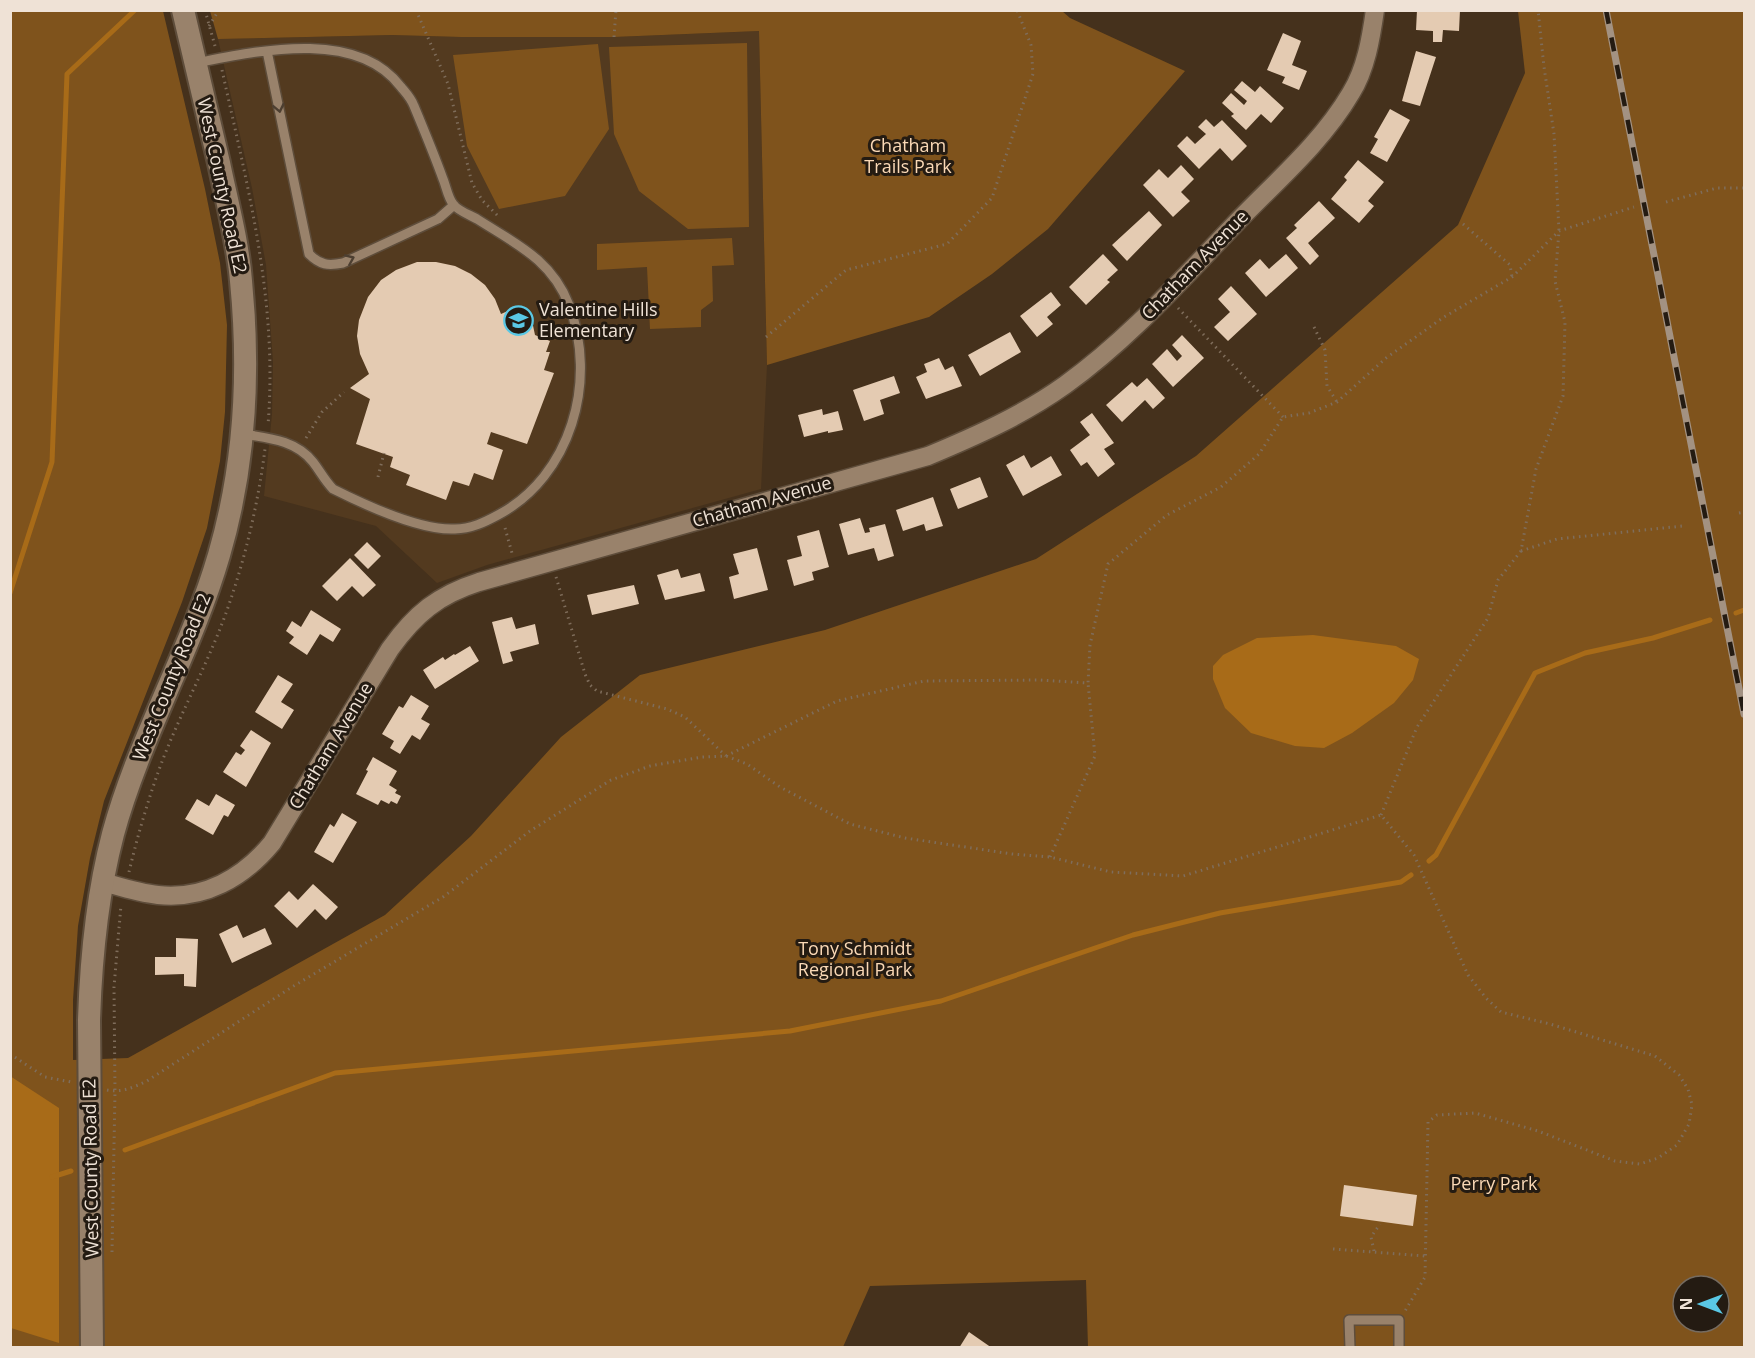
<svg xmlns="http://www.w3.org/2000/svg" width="1755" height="1358" font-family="'Open Sans',sans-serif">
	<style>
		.built { fill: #533a1f }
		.green { fill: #7f531c; fill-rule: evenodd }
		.water { fill: #a86b18 }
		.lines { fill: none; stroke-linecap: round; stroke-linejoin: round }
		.stream { stroke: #a86b18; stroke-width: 5 }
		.building { fill: #e4cbb2 }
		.service-casing { stroke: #5e4d3b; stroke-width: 12 }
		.minor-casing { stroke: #5e4d3b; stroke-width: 21 }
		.tertiary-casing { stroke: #5e4d3b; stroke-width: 26 }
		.path { stroke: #7f6d5b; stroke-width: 3; stroke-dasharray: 1.5 4.5; stroke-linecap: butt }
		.service { stroke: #99826b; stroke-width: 9 }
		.minor { stroke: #99826b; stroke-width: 18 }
		.tertiary { stroke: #99826b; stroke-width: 22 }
		.rail-casing { stroke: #a39282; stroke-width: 7 }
		.rail { stroke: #241b12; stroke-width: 4.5; stroke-dasharray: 14; stroke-linecap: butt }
		.oneway { stroke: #4d3f31 }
		.labels { text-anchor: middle; stroke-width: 6; stroke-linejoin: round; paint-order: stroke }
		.park-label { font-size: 18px; fill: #fbd9b6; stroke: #241b12 }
		.street-label { font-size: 18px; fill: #efe2d6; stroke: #241b12 }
		.poi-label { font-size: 18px; fill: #efe2d6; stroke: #241b12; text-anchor: start }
	</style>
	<rect width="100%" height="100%" fill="#45311c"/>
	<path class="built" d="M759,31l8,334 -6,124 -274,76 -50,18 -61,-57 -112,-30 8,-82 1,-52 -7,-97 -14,-77 -34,-149 174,-4 69,2h153z"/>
	<path class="green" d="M10,11h153l42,178 15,74 7,62 -2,87 -5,49 -13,67 -25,74 -78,199 -14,57 -12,68 -5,74v60l55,-2 257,-143 86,-79 90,-99 79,-62 185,-45 211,-71 160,-103 262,-231 67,-152 -7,-62h226v1336h-656l-2,-67 -216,6 -27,61h-832zM1683,1286h36v36h-36z
		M210,11h852l8,7 115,53 -137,158 -56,45 -63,43 -162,48 -8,-334 -145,6h-153l-69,-2 -174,4z
		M747,43l2,184 -61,2 -49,-38 -25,-57 -5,-87z
		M598,44l11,85 -44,67 -66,13 -32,-63 -14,-91z
		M732,238l2,27 -22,1 1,35 -12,9v17l-51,2 -3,-62 -50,3v-26z"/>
	<path class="water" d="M1313,635l83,11 23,13 -6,21 -19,23 -42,30 -28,15 -29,-2 -44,-13 -26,-25 -12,-29v-13l10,-11 34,-17z
		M10,1076l49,32v235l-48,-15z"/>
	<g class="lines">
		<path class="stream" d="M10,593l42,-131 15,-388 68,-64
			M1736,613l8,-3
			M1429,861l7,-6 99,-182 50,-20 68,-15 57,-18
			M125,1150l210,-77 455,-42 151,-30 192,-66 87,-22 181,-31 10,-7
			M52,1177l19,-6"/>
	</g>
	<path class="building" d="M1417,10h43l-1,21 -16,-1 -1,12h-9v-11l-17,-1z
		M1283,33l18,8 -9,24 15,6 -8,19 -17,-7 3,-6 -18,-7z
		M1416,51l20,6 -16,49 -18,-5z
		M1242,81l13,11 5,-6 24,22 -13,15 -10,-9 -15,16 -15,-14 3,-2 -12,-11 9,-10 13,12 3,-4 -13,-11z
		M1390,109l20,11 -23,42 -17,-9 8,-14 -4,-2z
		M1206,119l8,8 8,-7 25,26 -15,15 -12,-13 -21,21 -22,-23 10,-10 8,8 11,-10 -8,-7z
		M1358,160l26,22 -16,19 6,5 -15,17 -28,-24 16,-19 -3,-3z
		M1181,165l13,14 -13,13 9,9 -17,16 -30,-32 16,-16 9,9z
		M1319,201l16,17 -27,25 11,13 -9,9 -24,-27 11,-10 -3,-3z
		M1149,211l13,14 -35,36 -15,-16z
		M1103,254l15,16 -11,10 3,2 -24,23 -17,-18z
		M1286,254l12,14 -32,29 -21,-24 15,-14 9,10z
		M417,262h19l19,4 16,8 14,11 10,14 6,15 11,-5v7l7,-1v5l12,-4 4,19 15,6 -4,11h4l-6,18 10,3 -27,71 -36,-12 -4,12 16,6 -10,30 -19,-7 -5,13 -16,-5 -7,19 -40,-15 4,-10 -20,-8 3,-10 -37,-13 14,-45 -20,-11 19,-14 -9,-20 -3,-18 2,-16 9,-23 13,-17 15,-10z
		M1231,286l26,28 -29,27 -14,-14 16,-15 -12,-13z
		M1051,292l10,13 -14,12 6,7 -16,13 -17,-21z
		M1010,332l11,20 -41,24 -12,-21z
		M1182,335l22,23 -31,29 -21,-23 15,-15 10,12 5,-5 -10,-11z
		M939,358l6,12 8,-4 9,20 -36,13 -10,-22 11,-5 -3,-8z
		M894,376l6,17 -20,7 4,14 -20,7 -11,-31z
		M1147,378l18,20 -12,11 -8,-9 -23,22 -16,-17 26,-23 5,5z
		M822,409l1,6 15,-4 5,19 -15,3v-2l-24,6 -6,-22z
		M1092,413l22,30 -10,6 11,15 -17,13 -11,-15 -6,4 -11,-16 20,-15 -10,-13z
		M1024,455l7,13 20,-12 11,19 -39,21 -17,-31z
		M980,477l8,20 -30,12 -8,-20z
		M933,497l10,29 -17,5 -2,-7 -21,7 -7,-21z
		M860,518l5,15 5,-1 -1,-4 16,-4 9,32 -16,5 -4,-13 -26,7 -9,-31z
		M819,530l10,37 -17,5 2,8 -20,6 -7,-26 15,-4 -5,-20z
		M367,542l14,14 -13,13 -14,-14z
		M757,548l11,42 -34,9 -5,-22 10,-3 -6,-20z
		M350,558l26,27 -13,12 -11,-11 -15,15 -15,-15z
		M678,569l3,9 19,-5 5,18 -40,9 -8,-25z
		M634,585l5,19 -47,11 -5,-20z
		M311,610l30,19 -8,13 -13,-8 -13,21 -18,-12 5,-6 -8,-6 6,-10 9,6z
		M512,617l4,12 19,-5 4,20 -29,8 3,9 -10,3 -11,-42z
		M470,646l9,15 -44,28 -12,-19 20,-13 2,3 9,-6 1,1z
		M278,675l15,9 -12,18 13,8 -12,19 -27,-17z
		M411,695l18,11 -8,13 9,5 -10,16 -8,-5 -12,19 -10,-6 4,-7 -12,-7 17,-28 4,2z
		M251,730l20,13 -25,44 -23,-15 13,-20 5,3 4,-5 -5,-4z
		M373,757l24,14 -8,14 8,5 -2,3 6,3 -4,8 -6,-3 -2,3 -8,-4 -3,5 -22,-11 12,-23 -2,-1z
		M216,794l19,11 -7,12 -4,-2 -11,20 -28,-16 12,-20 12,7z
		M342,813l15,9 -24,41 -19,-11 16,-28 4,3z
		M313,884l25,23 -12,13 -11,-11 -18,19 -23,-22 15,-15 9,9z
		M237,925l6,13 22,-10 7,16 -40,19 -13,-29z
		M176,938l22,1 -2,48 -12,-1v-12l-29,1v-18h21z
		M1344,1185l73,10 -4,31 -73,-10z
		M969,1332l23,16h-33z"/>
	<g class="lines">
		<defs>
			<path id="service" d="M267,51l42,203c11,11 19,12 34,9l95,-44 16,-14
				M196,63c61,-12 161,-35 205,24 5,6 10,11 13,19 10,24 20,48 29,73 3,7 5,19 10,25 5,7 17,11 24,15 39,25 75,41 92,86 29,76 2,171 -71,210 -13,7 -27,14 -43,14 -35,2 -90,-24 -122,-40 -8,-8 -13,-18 -20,-27 -17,-22 -45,-24 -70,-28
				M1350,1348l-1,-28h50v28"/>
			<path id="minor" d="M103,882c18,5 36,11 55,13 46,5 85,-17 114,-52l118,-194c25,-35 48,-54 89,-67l449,-126c48,-20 95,-41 137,-71 64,-46 115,-104 169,-160 40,-42 87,-81 117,-132 15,-24 20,-55 24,-83"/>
			<path id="tertiary" d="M92,1348l-3,-328c2,-63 8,-125 24,-186 26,-96 78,-183 106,-279 26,-89 31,-182 22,-274 -3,-39 -14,-79 -22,-118 -12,-51 -24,-102 -36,-153"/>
		</defs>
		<use href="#service" class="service-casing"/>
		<use href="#minor" class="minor-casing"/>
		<use href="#tertiary" class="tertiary-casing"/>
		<path class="path" d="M205,10l10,36
			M416,10l32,74 24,99 10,17 18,18
			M209,26l10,-16
			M614,37l2,-27
			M222,70c26,119 56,231 46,355
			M1666,202l51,-14h27
			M1463,224l47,41 2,12
			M1178,308l105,109
			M1314,327l11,23 2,36 10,16
			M766,337l80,-67 101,-26 45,-46 41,-124 -2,-29 -14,-35
			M306,438l16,-26 22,-20
			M378,477l6,-24
			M1739,513l5,-1
			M505,528l7,25
			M1521,551l36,-12 126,-13
			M556,577l29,97 5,11 7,6 70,18 18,8 41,39
			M726,756l111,-55 87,-20 116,-1 48,3 2,-38 18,-81 59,-49 54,-28 38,-33 24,-37 26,-4 28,-11 49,-44 58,-41 68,-40 47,-46 75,-24
			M1381,815l36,-88 71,-109 10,-38 23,-29 15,-82 27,-73 2,-74 -10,-41 4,-50 -5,-97 -10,-67 -6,-57
			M1050,857l45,-101 -7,-73
			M129,872c9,-38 20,-76 34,-113 19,-49 45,-96 63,-146 19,-53 32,-109 39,-164
			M10,1054l35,23 26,5
			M107,1090c15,3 27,-3 40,-9l145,-94 151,-90 87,-66 81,-51 39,-14 52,-9 24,-1 21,8 33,23 70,37 55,14 107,16 38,3 61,15 72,4 198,-61 33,40 54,120 18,23 15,14 49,12 105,32 24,19 9,14 4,16 -3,19 -12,21 -19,13 -18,6 -25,-3 -77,-30 -63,-18 -38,2 -9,7 -3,155 -20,34
			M1333,1249l92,7
			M1374,1251l-3,-14 9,-13
			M112,1252l3,-160 -1,-105 7,-82"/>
		<use href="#service" class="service"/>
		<use href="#minor" class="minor"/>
		<use href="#tertiary" class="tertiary"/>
		<defs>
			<path id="rail" d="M1606,10l138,704"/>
		</defs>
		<use href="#rail" class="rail-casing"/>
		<use href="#rail" class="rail"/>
	</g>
	<defs><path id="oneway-chevron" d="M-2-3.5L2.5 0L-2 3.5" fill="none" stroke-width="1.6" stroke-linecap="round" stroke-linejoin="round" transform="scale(1.5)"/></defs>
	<g class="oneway">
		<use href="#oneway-chevron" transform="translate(279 108) rotate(78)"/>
		<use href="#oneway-chevron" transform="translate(350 259) rotate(-23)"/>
	</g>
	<defs>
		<symbol id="school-ring" viewBox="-11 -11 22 22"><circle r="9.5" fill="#241b12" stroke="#5ac8e5" stroke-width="1.5"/><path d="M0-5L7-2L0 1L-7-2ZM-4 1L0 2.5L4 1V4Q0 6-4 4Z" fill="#5ac8e5"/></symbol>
	</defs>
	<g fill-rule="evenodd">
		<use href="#school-ring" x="502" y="304" width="33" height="33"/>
	</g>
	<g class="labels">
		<g class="park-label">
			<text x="908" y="152">Chatham<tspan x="908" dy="21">Trails Park</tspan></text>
			<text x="855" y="955">Tony Schmidt<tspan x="855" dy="21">Regional Park</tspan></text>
			<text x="1494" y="1190">Perry Park</text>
		</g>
		<g class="street-label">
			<text transform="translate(222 186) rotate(78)" y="6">West County Road E2</text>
			<text transform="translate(1195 265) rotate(-46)" y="6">Chatham Avenue</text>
			<text transform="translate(762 502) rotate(-16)" y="6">Chatham Avenue</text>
			<text transform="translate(172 677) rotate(-68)" y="6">West County Road E2</text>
			<text transform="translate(331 746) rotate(-59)" y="6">Chatham Avenue</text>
			<text transform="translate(91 1168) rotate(-91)" y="6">West County Road E2</text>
		</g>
		<g class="poi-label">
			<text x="539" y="316">Valentine Hills<tspan x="539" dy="21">Elementary</tspan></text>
		</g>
	</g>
	<rect width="1755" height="1358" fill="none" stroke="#efe2d6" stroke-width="24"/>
	<g transform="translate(1701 1304) rotate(270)"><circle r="28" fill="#241b12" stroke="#756b60" stroke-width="1.5"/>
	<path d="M0-4.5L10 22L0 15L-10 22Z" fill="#5ac8e5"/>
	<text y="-9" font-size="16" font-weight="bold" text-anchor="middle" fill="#efe2d6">N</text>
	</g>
</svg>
